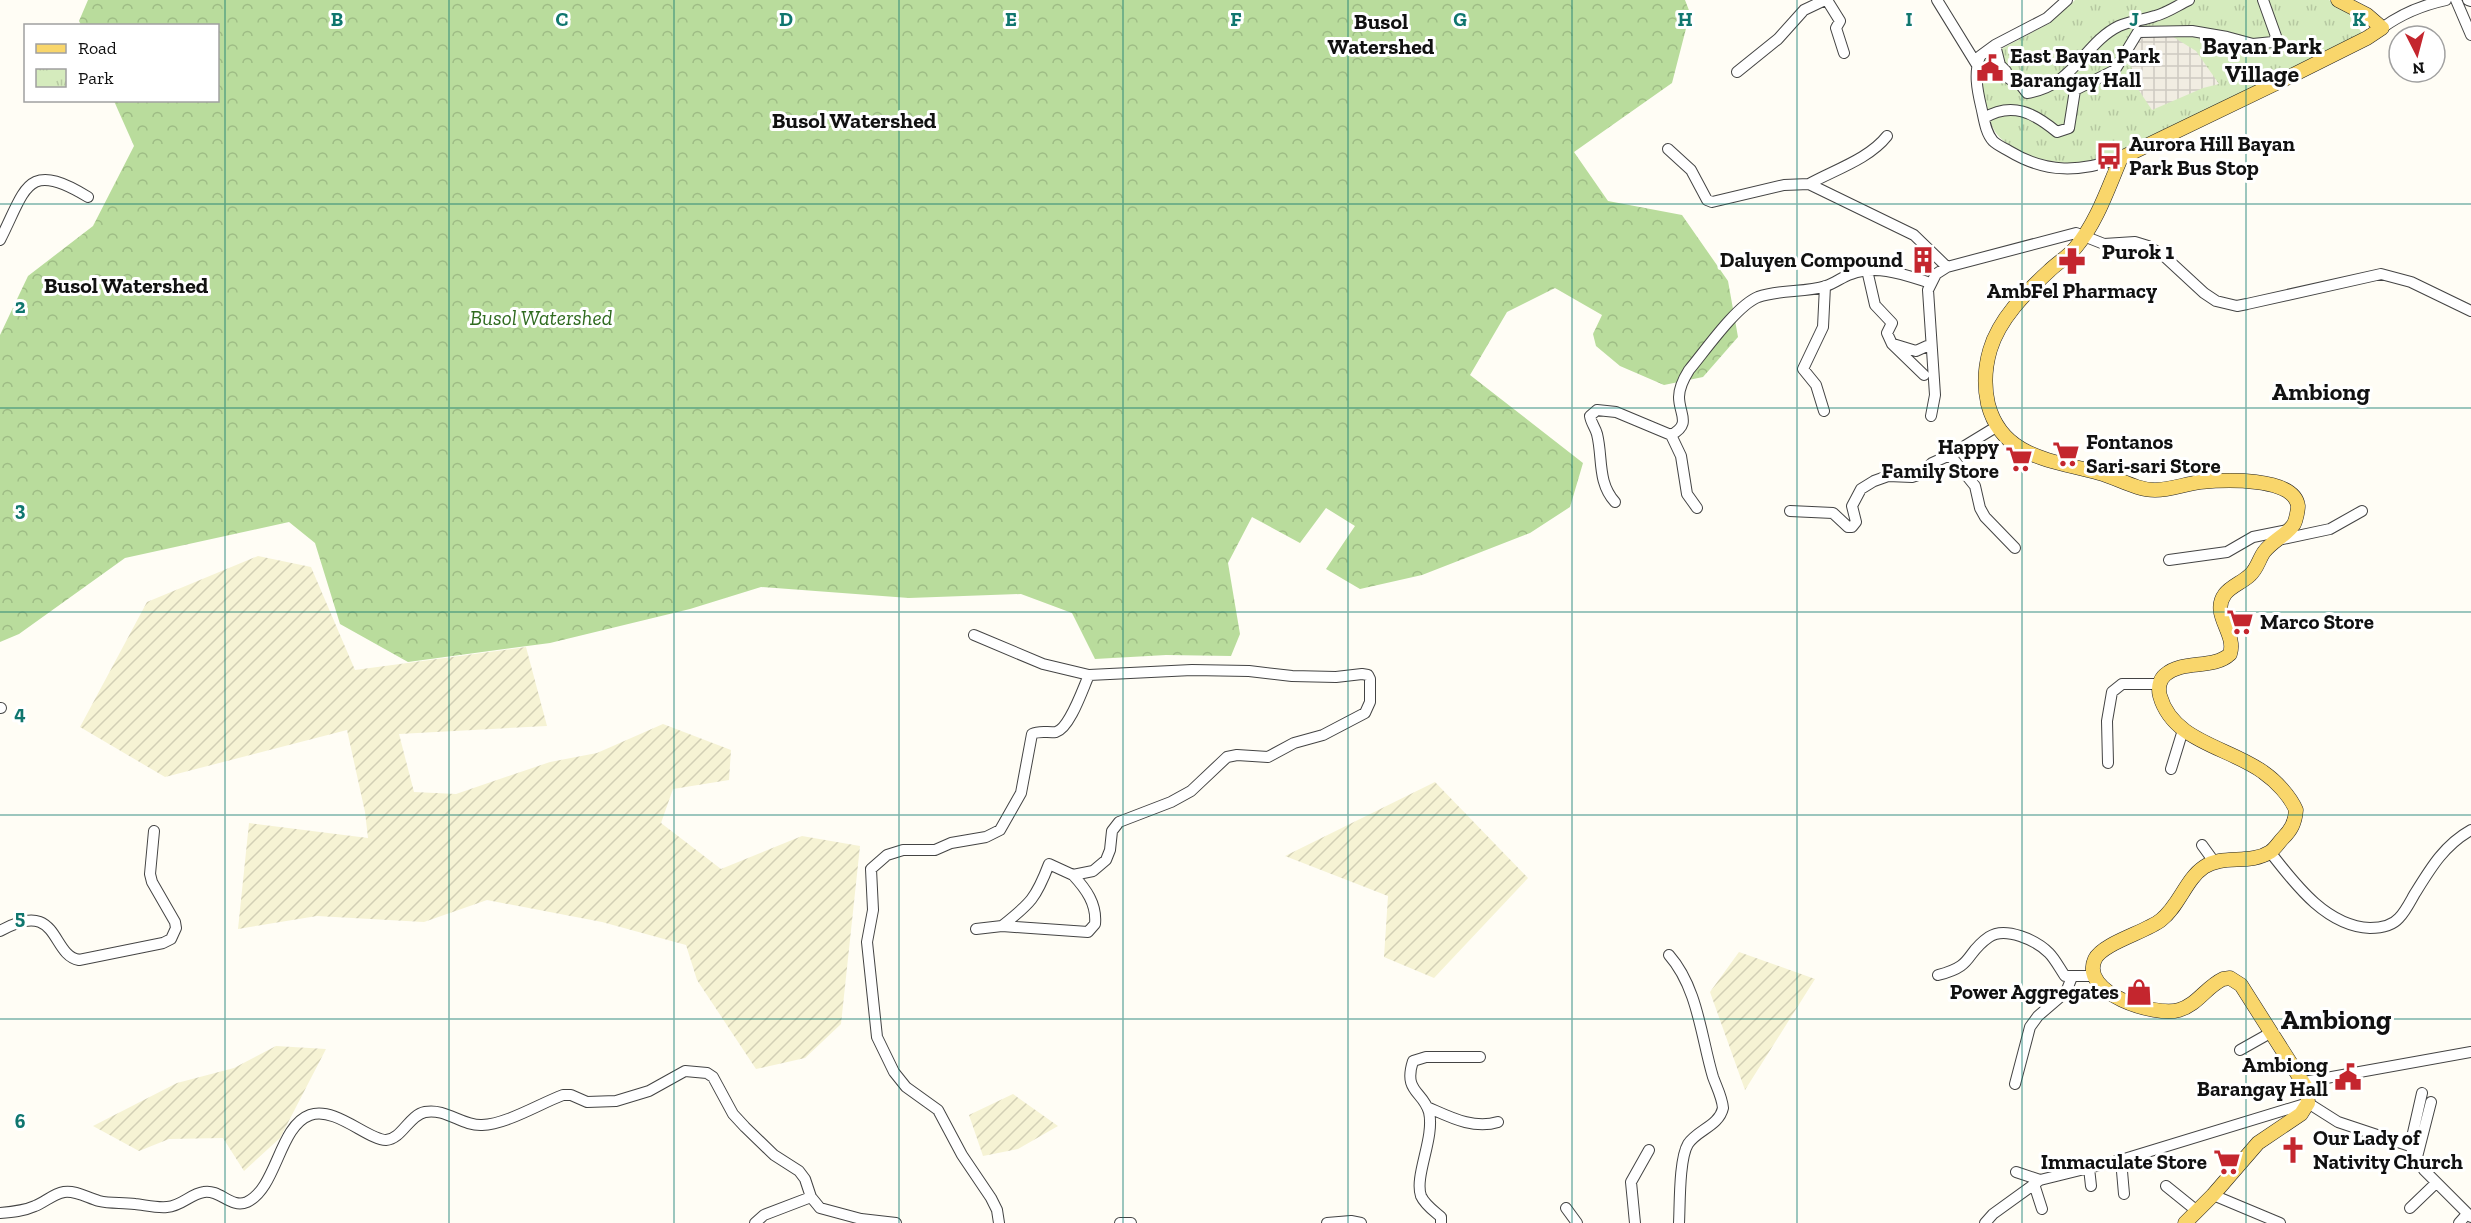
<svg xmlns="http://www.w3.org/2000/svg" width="2471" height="1223" font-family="'Zilla Slab',serif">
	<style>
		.farmland { fill: url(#farmland-furrows) }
		.forest { fill: url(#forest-crowns) }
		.park { fill: url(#park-tufts) }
		.plaza { fill: url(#plaza-grid) }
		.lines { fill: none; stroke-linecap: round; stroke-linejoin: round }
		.minor-casing { stroke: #444; stroke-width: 12 }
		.major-casing { stroke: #222; stroke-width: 15 }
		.minor { stroke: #fff; stroke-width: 10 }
		.major { stroke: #f9d66b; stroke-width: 14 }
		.grid { fill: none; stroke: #0f766e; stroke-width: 1.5; stroke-opacity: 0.55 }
		.labels { text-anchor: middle; stroke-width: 6; stroke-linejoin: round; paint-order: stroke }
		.poi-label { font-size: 21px; font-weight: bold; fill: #111; stroke: #fff; text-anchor: start }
		.park-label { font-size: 21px; font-style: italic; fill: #2f6b1f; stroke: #fff }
		.neighbourhood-label { font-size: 22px; font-weight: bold; fill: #111; stroke: #fff }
		.quarter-label { font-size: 24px; font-weight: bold; fill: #111; stroke: #fff }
		.district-label { font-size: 27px; font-weight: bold; fill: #111; stroke: #fff }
		.grid-label { font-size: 20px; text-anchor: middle; font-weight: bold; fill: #0f766e; stroke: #fff; stroke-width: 6; stroke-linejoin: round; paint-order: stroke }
	</style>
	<defs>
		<pattern id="farmland-furrows" width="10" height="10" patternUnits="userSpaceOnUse" patternTransform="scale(1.5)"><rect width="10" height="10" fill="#f6f3d4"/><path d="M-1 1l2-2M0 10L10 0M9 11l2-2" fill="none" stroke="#d2cfb5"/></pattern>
		<pattern id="forest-crowns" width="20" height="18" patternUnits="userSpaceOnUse" patternTransform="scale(1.5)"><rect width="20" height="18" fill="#b9dc9c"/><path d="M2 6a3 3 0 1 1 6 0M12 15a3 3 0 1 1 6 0" fill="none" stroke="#9ebc85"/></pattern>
		<pattern id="park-tufts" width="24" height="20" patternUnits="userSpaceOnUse" patternTransform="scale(1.5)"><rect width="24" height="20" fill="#d5ebbd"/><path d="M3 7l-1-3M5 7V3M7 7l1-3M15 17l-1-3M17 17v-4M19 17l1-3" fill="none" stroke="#b6c8a1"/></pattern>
		<pattern id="plaza-grid" width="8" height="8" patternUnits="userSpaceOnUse" patternTransform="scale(1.5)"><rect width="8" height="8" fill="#f1ede2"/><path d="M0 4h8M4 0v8" fill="none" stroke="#cecac1"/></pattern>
	</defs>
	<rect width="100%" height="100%" fill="#fffdf5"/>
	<path class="farmland" d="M258,556l53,11 44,103 171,-23 21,79 -148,8 15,58 42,2 94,-32 47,-9 66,-29 68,26 -2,30 -56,9 -12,34 60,46 81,-33 58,10 -19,178 -36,34 -49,11 -59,-89 -11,-35 -84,-23 -115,-22 -63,22 -107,-6 -79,13 11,-106 119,15 -3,-26 -18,-82 -182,47 -85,-50 67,-125z
		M1435,782l93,96 -94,100 -50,-21 4,-61 -103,-40z
		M1739,952l76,27 -70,111 -35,-98z
		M276,1046l50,3 -46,89 -36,33 -21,-33 -54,1 -30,12 -46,-25 84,-43 57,-15z
		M1013,1094l45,32 -40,23 -35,7 -14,-41z"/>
	<path class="forest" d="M88,0h1597l5,13 -18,70 -98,69 34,49 74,14 46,66 10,56 -35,40 -39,8 -44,-19 -24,-20 -3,-12 9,-19 -47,-27 -48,24 -37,63 113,88 -13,44 -40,26 -108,42 -62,14 -34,-20 29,-43 -29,-18 -26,35 -48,-26 -24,46 12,71 -9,22 -65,-1 -71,4 -23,-46 -51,-19 -112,4 -148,-11 -71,22 -140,34 -142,19 -68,-38 -25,-81 -26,-21 -164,36 -106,76 -19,8v-307l28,-59 65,-50 41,-80 -20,-45 104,-1v-74l-137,-1 -2,-4z"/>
	<path class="park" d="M2075,0h254l20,14 13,19 -2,7c-65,30 -130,59 -195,89 -24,11 -48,29 -75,33 -29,5 -83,-6 -97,-34 -8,-18 -15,-54 -7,-71l64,-34z"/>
	<path class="plaza" d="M2162,30l34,21 23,33 -16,4 -51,22 -16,-24 -9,-37 11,-17z"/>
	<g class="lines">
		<defs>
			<path id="minor" d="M1827,0l13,21 -4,7 8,25
				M1937,0l40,65
				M2067,0l-20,18 -52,27 -15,11c-6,17 -3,33 1,50 3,12 4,26 12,35 4,4 11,7 16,10 38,23 71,21 112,7
				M2456,0l15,35
				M2468,0l3,1
				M2382,28c19,-14 41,-23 64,-28
				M1995,45l5,20 6,6 1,6 8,6 5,1 7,9c47,-7 57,-50 92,-67 11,-5 25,-6 36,-10 12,-3 23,-11 34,-16
				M1737,72l41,-33 26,-29 21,-10
				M1984,118c28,-17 50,-5 73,14l12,-4 6,-38 40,-20 23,-38 54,-1 35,6 26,7 20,-2 4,-3 -14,-39
				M1668,149l23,21 16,30 5,2 72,-17 25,-1 105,51 33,32
				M1809,184c25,-14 60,-25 78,-48
				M0,240c26,-51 26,-81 88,-43
				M1867,270l8,35 17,18 -5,10 5,11 32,31
				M1893,344l23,7 11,-5
				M1824,411l-8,-26 -13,-16 20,-42 2,-41
				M1931,416l4,-21 -7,-105 8,-16 11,-7 129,-34 28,11 31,-2 13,4 16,10 40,37 12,8 21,5 10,-2 134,-30 30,8 60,29
				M1671,435c21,-11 8,-21 8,-38 0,-10 5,-19 10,-27 16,-19 47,-64 69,-73 22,-8 47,-4 68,-11 9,-3 16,-9 25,-12 27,-10 54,1 80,9
				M1950,455l25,31 5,22 5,9 30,31
				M1615,502c-18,-20 -12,-44 -18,-68 -2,-7 -6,-11 -7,-18l7,-6 19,2 55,23 10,21 6,38 10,14
				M1790,511l43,2 15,14h4l4,-5 -4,-16 9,-17 13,-8 14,-5 24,1 9,-3 11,-11 18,-8 46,-28
				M2278,540l52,-11 32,-18
				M2169,560l58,-8 26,-15 35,-7
				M974,635l69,29 46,11
				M0,708h1
				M2108,763l-1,-42 5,-29 10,-8h38
				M2171,769l12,-39
				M2202,845l13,18
				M2270,852c25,32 56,74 100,76 10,0 22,-2 29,-10 6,-6 11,-16 15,-23 16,-26 30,-50 57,-65
				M976,929l26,-3 86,6 7,-8c2,-20 -9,-35 -22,-49
				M0,931c60,-34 50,24 79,29l84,-17 8,-4 5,-11 -1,-6 -23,-40 -2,-8 4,-43
				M1669,955c29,33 32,82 44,122 4,11 9,20 10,31 -4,18 -26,22 -35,36 -9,15 -8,60 -9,79
				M1938,975c37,-9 26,-21 51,-38 16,-11 47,3 60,16 6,6 11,16 16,23h29
				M2240,1050l32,-18
				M2304,1082l167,-30
				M2015,1084l15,-57 8,-11 28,-24 6,-15
				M1427,1107c21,9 46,23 71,15
				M2410,1146l12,-53
				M2417,1157l14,-55
				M2121,1160l3,34
				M2089,1168l2,18
				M2016,1172l24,8
				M2034,1184l8,25
				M2166,1186l31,25
				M2213,1195l67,28
				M1566,1208l11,15
				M2410,1208l26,-25
				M0,1213c12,-1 24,-2 35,-7 10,-4 18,-12 29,-14 11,-2 24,6 35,9 12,3 24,1 36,3 10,1 21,4 32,3 15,-1 23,-13 37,-15 16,-3 27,17 43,10 30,-14 32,-76 63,-87 25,-9 58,25 76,25 16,-1 23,-25 39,-28 21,-4 37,14 57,13 25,-1 57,-21 81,-30h8l16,7 29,-1 33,-10 36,-20 22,2 6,4 20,37 12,13 29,28 25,16 6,8 6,18 9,11 41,11 35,4
				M755,1223l9,-8 47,-18
				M999,1223l-2,-13 -6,-12 -29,-43 -24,-45 -32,-23 -12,-15 -17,-35 -10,-95 6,-32 -2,-41 16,-14 16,-5h32l16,-7 35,-6 14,-7 21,-37 11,-59c8,-4 16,-1 24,-2 14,-4 27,-44 33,-57l103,-5 57,1 43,5 44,1 26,-3 6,1 2,4v23l-5,11 -42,22 -29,8 -26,14 -31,-2 -10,2 -36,34 -20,11 -52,20 -7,9 -2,19 -4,10 -13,11 -20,4 -24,-11c-13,34 -18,39 -47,62
				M1120,1223h11
				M1327,1223l24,-2 10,2
				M1441,1223v-6c-7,-6 -16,-12 -20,-21 -7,-20 14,-58 8,-84 -6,-21 -26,-20 -16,-51l13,-4h54
				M1635,1223l-4,-41 18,-32
				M1985,1223l8,-9 47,-34 81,-20 187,-57 30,19 72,24 14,24 47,47
				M2459,1223l8,-9"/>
			<path id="major" d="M2185,1223l28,-28 45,-52 43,-29 7,-11 -1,-14 -66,-104 -11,-7 -7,1c-17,8 -26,26 -44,31 -24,7 -100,-17 -84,-51 8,-16 51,-27 66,-39 18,-14 25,-41 43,-53 19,-13 46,-2 66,-15 5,-3 9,-10 13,-14 8,-8 12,-15 13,-28 -6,-14 -20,-29 -33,-38 -34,-25 -90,-30 -103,-76 -2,-7 -1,-16 5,-21 18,-16 48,-5 65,-21 7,-21 -20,-40 -5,-60 6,-8 18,-12 25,-19 7,-6 9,-16 14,-23 8,-11 23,-17 30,-28 2,-4 4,-14 4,-18 -4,-30 -76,-26 -98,-24 -15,2 -30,8 -45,8 -19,0 -37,-12 -56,-17 -47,-13 -97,-15 -111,-69 -4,-18 -3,-37 2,-54 9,-31 36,-58 59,-79 8,-8 20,-15 27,-24 21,-25 32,-59 45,-89l170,-82 76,-38 15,-10 -15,-13 -29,-15"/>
		</defs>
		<use href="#minor" class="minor-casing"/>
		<use href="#major" class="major-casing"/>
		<use href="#minor" class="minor"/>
		<use href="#major" class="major"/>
	</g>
	<path class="grid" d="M225,0v1223M449,0v1223M674,0v1223M899,0v1223M1123,0v1223M1348,0v1223M1572,0v1223M1797,0v1223M2022,0v1223M2246,0v1223M0,204h2471M0,408h2471M0,612h2471M0,815h2471M0,1019h2471"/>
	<defs>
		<symbol id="civic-bare" viewBox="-9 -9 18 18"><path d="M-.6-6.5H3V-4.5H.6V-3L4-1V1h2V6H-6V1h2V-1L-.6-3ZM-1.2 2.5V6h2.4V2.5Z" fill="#c4262e" stroke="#fff" stroke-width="2.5" paint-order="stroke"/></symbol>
		<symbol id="bus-bare" viewBox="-9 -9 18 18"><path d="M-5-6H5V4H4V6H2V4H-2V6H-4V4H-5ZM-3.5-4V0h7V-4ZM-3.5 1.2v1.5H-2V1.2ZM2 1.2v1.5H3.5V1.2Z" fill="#c4262e" stroke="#fff" stroke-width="2.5" paint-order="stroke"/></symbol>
		<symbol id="building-bare" viewBox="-9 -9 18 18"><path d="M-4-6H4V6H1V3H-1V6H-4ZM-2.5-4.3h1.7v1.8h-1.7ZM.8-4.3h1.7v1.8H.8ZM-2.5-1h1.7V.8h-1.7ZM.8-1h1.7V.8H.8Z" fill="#c4262e" stroke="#fff" stroke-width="2.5" paint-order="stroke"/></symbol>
		<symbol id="pharmacy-bare" viewBox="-9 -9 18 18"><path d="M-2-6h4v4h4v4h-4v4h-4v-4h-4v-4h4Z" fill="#c4262e" stroke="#fff" stroke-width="2.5" paint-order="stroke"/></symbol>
		<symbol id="supermarket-bare" viewBox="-9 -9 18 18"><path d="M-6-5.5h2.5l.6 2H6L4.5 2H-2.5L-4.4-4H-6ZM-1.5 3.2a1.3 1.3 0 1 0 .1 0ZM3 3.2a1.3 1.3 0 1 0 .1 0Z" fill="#c4262e" stroke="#fff" stroke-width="2.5" paint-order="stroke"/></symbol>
		<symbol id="shop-bare" viewBox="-9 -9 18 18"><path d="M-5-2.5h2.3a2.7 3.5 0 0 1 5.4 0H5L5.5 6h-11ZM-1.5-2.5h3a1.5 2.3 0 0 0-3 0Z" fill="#c4262e" stroke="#fff" stroke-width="2.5" paint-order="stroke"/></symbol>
		<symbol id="church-bare" viewBox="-9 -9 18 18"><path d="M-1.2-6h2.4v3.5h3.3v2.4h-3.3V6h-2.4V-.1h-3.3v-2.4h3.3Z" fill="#c4262e" stroke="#fff" stroke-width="2.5" paint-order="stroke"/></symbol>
	</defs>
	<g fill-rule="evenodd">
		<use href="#civic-bare" x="1971" y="49" width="38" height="38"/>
		<use href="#bus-bare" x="2090" y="137" width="38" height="38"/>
		<use href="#building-bare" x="1904" y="241" width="38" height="38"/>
		<use href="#pharmacy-bare" x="2053" y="242" width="38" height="38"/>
		<use href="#supermarket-bare" x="2047" y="435" width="38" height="38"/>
		<use href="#supermarket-bare" x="2000" y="440" width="38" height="38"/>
		<use href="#supermarket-bare" x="2221" y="603" width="38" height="38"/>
		<use href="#shop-bare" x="2120" y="973" width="38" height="38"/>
		<use href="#civic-bare" x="2329" y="1058" width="38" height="38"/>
		<use href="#church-bare" x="2274" y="1131" width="38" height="38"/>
		<use href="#supermarket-bare" x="2208" y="1143" width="38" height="38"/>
	</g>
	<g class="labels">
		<g class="poi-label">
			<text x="2010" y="63">East Bayan Park<tspan x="2010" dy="24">Barangay Hall</tspan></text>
			<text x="2129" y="151">Aurora Hill Bayan<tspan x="2129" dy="24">Park Bus Stop</tspan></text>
			<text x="1903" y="267" text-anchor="end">Daluyen Compound</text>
			<text x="2072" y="298" text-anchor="middle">AmbFel Pharmacy</text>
			<text x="2086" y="449">Fontanos<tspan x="2086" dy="24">Sari-sari Store</tspan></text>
			<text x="1999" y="454" text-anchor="end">Happy<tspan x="1999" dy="24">Family Store</tspan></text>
			<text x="2260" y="629">Marco Store</text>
			<text x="2119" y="999" text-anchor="end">Power Aggregates</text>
			<text x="2328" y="1072" text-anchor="end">Ambiong<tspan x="2328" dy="24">Barangay Hall</tspan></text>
			<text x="2313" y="1145">Our Lady of<tspan x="2313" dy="24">Nativity Church</tspan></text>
			<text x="2207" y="1169" text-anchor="end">Immaculate Store</text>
		</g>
		<g class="park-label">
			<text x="541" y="325">Busol Watershed</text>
		</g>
		<g class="neighbourhood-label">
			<text x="1381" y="29">Busol<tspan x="1381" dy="25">Watershed</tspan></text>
			<text x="854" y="128">Busol Watershed</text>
			<text x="2138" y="259">Purok 1</text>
			<text x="126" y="293">Busol Watershed</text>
		</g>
		<g class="quarter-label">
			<text x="2262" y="54">Bayan Park<tspan x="2262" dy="28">Village</tspan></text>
			<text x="2321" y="400">Ambiong</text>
		</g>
		<g class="district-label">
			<text x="2336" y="1029">Ambiong</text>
		</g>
	</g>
	<g class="grid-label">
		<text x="337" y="26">B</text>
		<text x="562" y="26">C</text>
		<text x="786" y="26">D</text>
		<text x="1011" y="26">E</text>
		<text x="1236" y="26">F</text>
		<text x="1460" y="26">G</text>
		<text x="1685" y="26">H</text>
		<text x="1909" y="26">I</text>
		<text x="2134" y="26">J</text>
		<text x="2359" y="26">K</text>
		<text x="20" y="313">2</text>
		<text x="20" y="516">3</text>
		<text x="20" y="720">4</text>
		<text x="20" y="924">5</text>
		<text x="20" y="1128">6</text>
	</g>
	<rect x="24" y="24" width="195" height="78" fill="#ffffff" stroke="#a0a0a0" stroke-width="1.5"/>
	<rect x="36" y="44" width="30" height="9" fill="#f9d66b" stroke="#a0a0a0" stroke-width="1.5"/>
	<text x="78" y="54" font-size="18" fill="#111111">Road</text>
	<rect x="36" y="69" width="30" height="18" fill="url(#park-tufts)" stroke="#a0a0a0" stroke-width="1.5"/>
	<text x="78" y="84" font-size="18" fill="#111111">Park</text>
	<g transform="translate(2417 54) rotate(174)"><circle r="28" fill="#ffffff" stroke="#a0a0a0" stroke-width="1.5"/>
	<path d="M0-4.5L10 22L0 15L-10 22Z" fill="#c4262e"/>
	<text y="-9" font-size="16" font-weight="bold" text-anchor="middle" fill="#111111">N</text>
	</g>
</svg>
